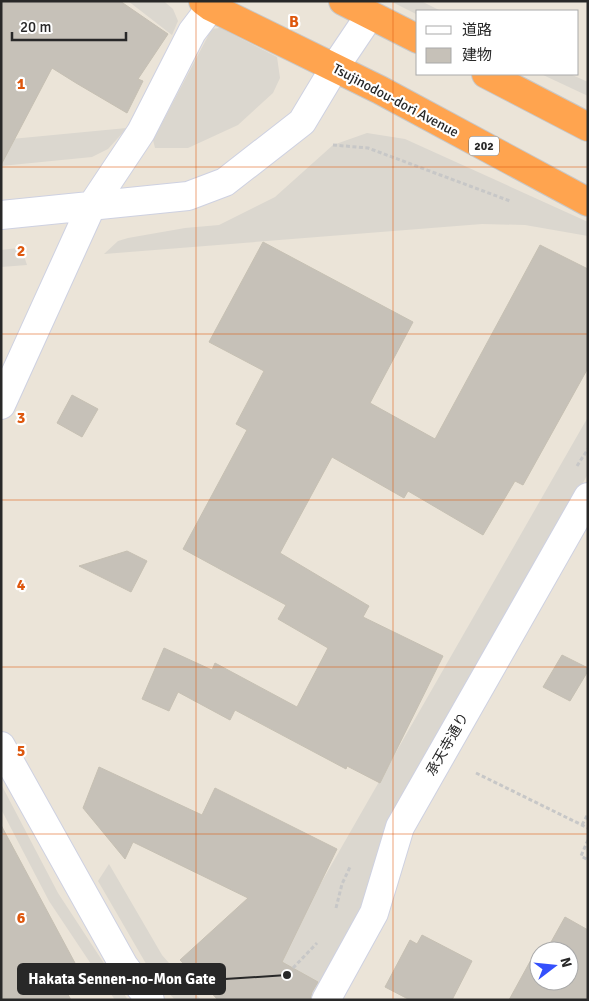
<svg xmlns="http://www.w3.org/2000/svg" width="589" height="1001" font-family="Signika,'Noto Sans JP',sans-serif">
	<style>
		.plaza { fill: #dbd7cf }
		.building { fill: #c6c1b8; stroke: #c6c0b3 }
		.lines { fill: none; stroke-linecap: round; stroke-linejoin: round }
		.minor-casing { stroke: #ced1e1; stroke-width: 30 }
		.highway-casing { stroke: #c7c7c7; stroke-width: 30 }
		.path { stroke: #c7c7c7; stroke-width: 3; stroke-dasharray: 4 2.5; stroke-linecap: butt }
		.minor { stroke: #fff; stroke-width: 28 }
		.highway { stroke: #ffa44f; stroke-width: 28 }
		.grid { fill: none; stroke: #de570d; stroke-width: 1; stroke-opacity: 0.55 }
		.labels { text-anchor: middle; stroke-width: 4.5; stroke-linejoin: round; paint-order: stroke }
		.shield { fill: #fff; stroke: #686868; stroke-width: 1 }
		.shield-label { font-size: 12px; font-weight: bold; fill: #282828 }
		.street-label { font-size: 14px; fill: #282828; stroke: #fff }
		.grid-label { font-size: 16px; text-anchor: middle; font-weight: bold; fill: #de570d; stroke: #fff; stroke-width: 4.5; stroke-linejoin: round; paint-order: stroke }
		.leader { fill: none; stroke: #282828; stroke-width: 2 }
		.callout-dot { fill: #282828; stroke: #fff; stroke-width: 2 }
		.callout { fill: #282828; stroke: #282828; stroke-width: 2 }
		.callout-label { font-size: 15px; text-anchor: middle; font-weight: bold; fill: #fff }
	</style>
	<rect width="100%" height="100%" fill="#ebe4d8"/>
	<path class="plaza" d="M128,1h36l2,2 7,6 5,12 -6,14z
		M390,1h31l20,10h-23v4z
		M220,28l57,29 3,21 -7,15 -35,32 -50,23h-33l-2,-8 54,-102 3,-9z
		M541,74h29l18,8v14z
		M127,128l-19,21 -16,8 -91,9v-26z
		M367,133l38,6 183,83v14l-63,-11 -43,-1 -378,30 14,-13 10,-3 57,-10 34,-3 56,-28 58,-52z
		M18,248l6,8 3,9 -26,2v-17z
		M588,417v57l-199,344 -27,98 -48,84h-60z
		M1,784l57,109 70,107h-13l-66,-99 -48,-92z
		M109,864l53,91 39,45h-26l-23,-26 -54,-93z"/>
	<path class="building" d="M1,1h119l48,33 -30,45 5,2 -16,32 -51,-30 -24,-15 -51,97z
		M263,242l150,80 -43,81 65,36 105,-194 48,24v99l-65,117 -8,-4 -32,54 -75,-44 -4,7 -72,-41 -52,96 89,53 -6,11 80,39 -63,127 -33,-17 -1,3 -111,-59 -5,10 -52,-28 -9,19 -27,-12 22,-51 48,22 3,-7 82,44 31,-59 -50,-29 8,-14 -103,-56 64,-119 -11,-6 28,-53 -55,-29z
		M72,395l26,14 -16,28 -25,-14z
		M127,551l20,10 -16,31 -52,-26z
		M562,655l26,13v3l-18,30 -27,-14z
		M99,767l103,48 13,-27 122,61 -55,113 36,20 -6,10 -2,8h-92l-38,-40 68,-62 -115,-56 -8,17 -42,-51z
		M1,825l74,138 -7,3 4,8 -12,6 11,20h-70z
		M565,917l23,13v70h-79l23,-42 7,5v18h30v-30h-23z
		M422,935l50,26 -20,39h-42l-25,-13 25,-47 7,4z"/>
	<g class="lines">
		<defs>
			<path id="minor" d="M1,215l187,-19 37,-14 77,-60 33,-55 35,-52
				M1,405l90,-198 50,-75 51,-100 19,-25
				M1,746l123,220 26,34
				M326,1000l48,-87 26,-86 188,-330"/>
			<path id="highway" d="M203,1l8,6 169,83 208,112
				M343,1l75,38
				M486,74l102,53"/>
		</defs>
		<use href="#minor" class="minor-casing"/>
		<use href="#highway" class="highway-casing"/>
		<path class="path" d="M333,145l35,3 142,53
			M577,466l11,-17
			M476,773l112,55
			M582,825l6,-11
			M588,840l-7,16 7,4
			M336,908l6,-24 8,-17
			M293,968l24,-25"/>
		<use href="#minor" class="minor"/>
		<use href="#highway" class="highway"/>
	</g>
	<path class="grid" d="M196,1v999M393,1v999M1,167h587M1,334h587M1,500h587M1,667h587M1,834h587"/>
	<g class="labels">
		<rect class="shield" x="469" y="136.5" width="30" height="19" rx="4"/>
		<g class="shield-label">
			<text x="484" y="150">202</text>
		</g>
		<g class="street-label">
			<text transform="translate(396 100) rotate(28)" y="5">Tsujinodou-dori Avenue</text>
			<text transform="translate(447 744) rotate(-60)" y="5">承天寺通り</text>
		</g>
	</g>
	<g class="grid-label">
		<text x="294" y="27">B</text>
		<text x="21" y="89">1</text>
		<text x="21" y="256">2</text>
		<text x="21" y="423">3</text>
		<text x="21" y="590">4</text>
		<text x="21" y="756">5</text>
		<text x="21" y="923">6</text>
	</g>
	<path class="leader" d="M287 975L225 979"/>
	<circle class="callout-dot" cx="287" cy="975" r="5"/>
	<rect class="callout" x="18" y="964" width="207" height="30" rx="5"/>
	<g class="callout-label">
		<text x="122" y="984">Hakata Sennen-no-Mon Gate</text>
	</g>
	<rect width="589" height="1001" fill="none" stroke="#282828" stroke-width="5"/>
	<rect x="416" y="10" width="162" height="65" fill="#ffffff" stroke="#a9a9a9"/>
	<rect x="426" y="26" width="25" height="8" fill="#ffffff" stroke="#a9a9a9"/>
	<text x="462" y="35" font-size="15" fill="#282828">道路</text>
	<rect x="426" y="48" width="25" height="15" fill="#c6c1b8" stroke="#a9a9a9"/>
	<text x="462" y="60" font-size="15" fill="#282828">建物</text>
	<g transform="translate(554 966) rotate(74)"><circle r="24" fill="#ffffff" stroke="#a9a9a9"/>
	<path d="M0-4L9 19L0 12L-9 19Z" fill="#3450fc"/>
	<text y="-8" font-size="14" font-weight="bold" text-anchor="middle" fill="#282828">N</text>
	</g>
	<path d="M12 32v8h114v-8" fill="none" stroke="#282828" stroke-width="2.5"/>
	<text x="20" y="32" font-size="15" fill="#282828" stroke="#ffffff" stroke-width="4" paint-order="stroke">20 m</text>
</svg>
